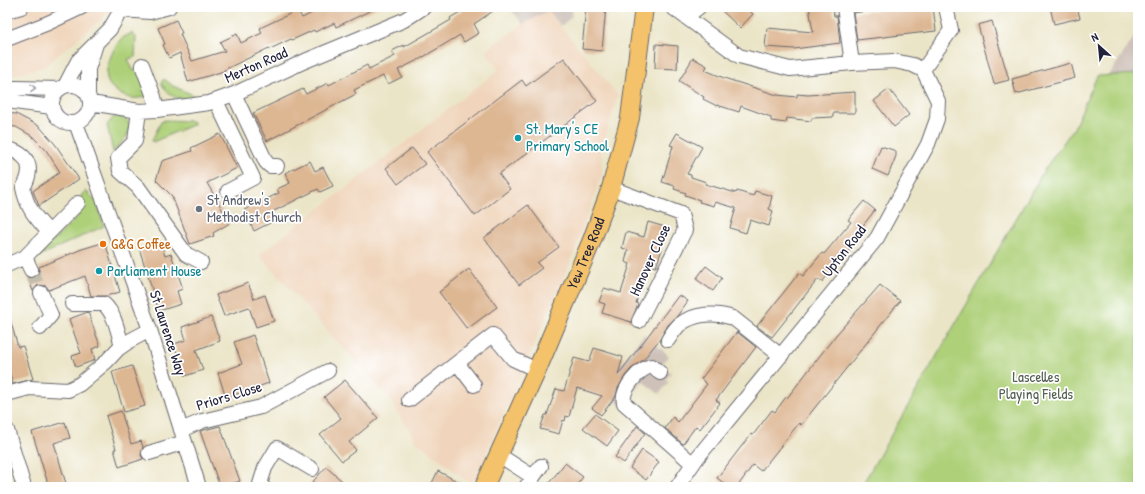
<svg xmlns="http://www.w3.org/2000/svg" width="1145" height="494" font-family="'Patrick Hand',sans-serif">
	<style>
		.built { fill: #f0d5bc }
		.industrial { fill: #cec1b9 }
		.green { fill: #aed079; stroke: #68795a }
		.building { fill: #ddb692 }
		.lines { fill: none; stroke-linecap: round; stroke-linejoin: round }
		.minor-tunnel { stroke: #c3beac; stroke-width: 14; stroke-dasharray: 14 7; stroke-linecap: butt }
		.minor-casing { stroke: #68666c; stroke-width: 16 }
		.major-casing { stroke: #68666c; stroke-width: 20 }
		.minor { stroke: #fff; stroke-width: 14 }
		.major { stroke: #f3c26a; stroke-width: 18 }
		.oneway { stroke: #9c9ca7 }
		.culture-dot { fill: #0f9aa8; stroke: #fff; stroke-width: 1.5 }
		.worship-dot { fill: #6b7280; stroke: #fff; stroke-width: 1.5 }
		.food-dot { fill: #e8710a; stroke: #fff; stroke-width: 1.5 }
		.labels { text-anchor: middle; stroke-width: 3.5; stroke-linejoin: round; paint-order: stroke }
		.street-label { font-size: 15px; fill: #22223b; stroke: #fff }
		.culture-label { font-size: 15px; fill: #0d838f; stroke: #fff; text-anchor: start }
		.worship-label { font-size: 15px; fill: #5b616d; stroke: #fff; text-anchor: start }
		.food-label { font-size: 15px; fill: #c56008; stroke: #fff; text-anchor: start }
		.park-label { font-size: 15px; fill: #535f51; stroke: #fff }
	</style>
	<rect width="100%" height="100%" fill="#fff"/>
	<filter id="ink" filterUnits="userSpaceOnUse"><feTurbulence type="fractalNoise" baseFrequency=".025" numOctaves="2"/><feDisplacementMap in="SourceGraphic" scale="8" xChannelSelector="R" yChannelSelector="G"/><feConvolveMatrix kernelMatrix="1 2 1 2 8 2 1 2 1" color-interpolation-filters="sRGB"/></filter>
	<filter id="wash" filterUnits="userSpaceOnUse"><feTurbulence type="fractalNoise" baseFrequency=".012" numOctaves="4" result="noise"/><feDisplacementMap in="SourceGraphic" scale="16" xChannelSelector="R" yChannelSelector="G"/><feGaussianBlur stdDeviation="0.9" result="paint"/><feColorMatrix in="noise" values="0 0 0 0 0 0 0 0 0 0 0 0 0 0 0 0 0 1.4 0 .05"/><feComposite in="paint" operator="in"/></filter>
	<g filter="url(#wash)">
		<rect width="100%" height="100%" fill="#ebe5c8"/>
		<path class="built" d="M7,7h104l1,3 -68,57 -37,10z
			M548,11l70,84 -17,56 1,23 -30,84 -100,227 -56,-44 -28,-44 -129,-142 240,-185 -14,-19 38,-27z"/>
		<path class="industrial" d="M509,7h64l-2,10 -10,9 -13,-15 -25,13z
			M1138,31v43l-30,2 1,-1z
			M644,334l25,22 -7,8 9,9 -5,6 3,3 -10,12 -17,-13 -12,17 8,24 -35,-33z"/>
		<path class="green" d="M132,33l4,4 -1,20 -7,2 5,11h7l9,25c-10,4 -18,5 -27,0 -6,-4 -13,-8 -15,-16 -3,-10 7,-33 14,-40 3,-2 7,-4 11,-6z
			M1138,74v413h-277l185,-320 28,-39 23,-52z
			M164,79l9,7 20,9 1,5c-15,1 -27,-4 -33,-18z
			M117,116c7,2 11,4 14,10l-4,10 -14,16 -6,-27 6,-7z
			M165,120l27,1 2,3 -41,18 -1,-2 9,-18z
			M86,191l11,11 7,24 -67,31 42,-42 3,-21z"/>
		<g id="blocks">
			<path class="building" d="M324,7h54l-42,20 -2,-4 -19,9 -1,-2 -22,10 -1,-1 -21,10 -1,-1 -45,22v1l-36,11 -8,-29 -11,5 -6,-13 2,-1 -7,-16 18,-8 6,13 -2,1 12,27 33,-10 -5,-9 17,-8 4,9 21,-10 -2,-5 38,-18 4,8z
				M468,7h31l-25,17 5,9 -15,9 -4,-7 -40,24 -22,11 4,7 -14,7 -5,-8 -29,14 2,4 -89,47 -14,-28 50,-24 3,5 22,-11 1,2 38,-20 2,4 26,-13 -3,-5 12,-6v2l47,-27 -1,-2z
				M586,7h20l-4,44 -20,-2z
				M718,7h27l8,7 -13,14z
				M809,7h24l1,9h3l3,27 -46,6 -29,-2 2,-19 46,4z
				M896,7h37l3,24 -79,9 -4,-27z
				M1050,7h27l3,11 -26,6z
				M992,21l17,59 -15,4 -16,-59z
				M656,44l22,2 -1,23 -22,-1z
				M564,58l33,43 -98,73 11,15 -35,27 -48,-64 95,-72 4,6z
				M693,58l14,8 -2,4 19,8 53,17 20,2v-3l11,1 47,-3v21h-22v4l-21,1 -1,3 -24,-3 -1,5 -15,-2v-4l-30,-11 -2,6 -22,-7v1l-14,-7 1,-2 -25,-16z
				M1071,63l4,15 -59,16 -4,-15z
				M889,89l20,26 -15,12 -20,-26z
				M7,113l9,1 23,12 16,18 24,35 -40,27 -6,-15 27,-19 -14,-22 -14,-14 -16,-9 -9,-1z
				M677,133l25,14 -15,27 4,1v2l15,5 -1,2 31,9 1,-2 16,5 2,-5 17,5 -3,13 4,2 -4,15 -19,-6 -4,13 -16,-5 6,-20 -21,-6 -1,4 -15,-4 1,-2 -15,-5 1,-2 -12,-4 1,-3 -13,-4 11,-36 -3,-1z
				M220,134l17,34 -30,15 23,40 -17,10 1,3 -24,8 -18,-48 -16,-16 6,-19 30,-10 -1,-3z
				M881,146l15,5v5l-8,20 -16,-7z
				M412,148l13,16 -27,20 -12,-16z
				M310,161l5,10 8,-4 10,19 -13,6 -2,-3 -46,23 4,8 -22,11 -10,-21 35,-17 -2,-4 13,-6 -5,-10z
				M864,201l11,9 -21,27 4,3 -36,42 -4,-3 -46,58 -5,-3 -10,-8 42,-53 4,3 19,-23 2,1 27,-32 -3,-2z
				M528,205l31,42 -22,16 5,5 -23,17 -35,-47z
				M648,222l17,5 -6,21 3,1 -6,18 -9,-2 -11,38 2,1 -7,18 -29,-9 3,-9 -6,-2 5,-14 17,5 9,-29 -5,-2 3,-12 -6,-2 4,-16 18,5z
				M160,241l5,15 6,-2 12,35 -6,2 4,13 -22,7 -20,-63z
				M105,242l15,50 -14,4h-15l-6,-20 -36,14 -3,-4 -8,-1 -5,6 -5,-13h6l4,-3 1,-4v-4l43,-18z
				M706,266l16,12 -9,13 -17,-12z
				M469,269l28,38 -30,22 -28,-37z
				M248,283l6,16 11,-4 9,26 -18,6 -7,-20 -25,9 -8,-21z
				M880,285l20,16 -99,124 -2,-2 -38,48 -8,-6 -16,22h-8l-12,-9 34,-44 2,1 19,-25 3,2 11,-15 1,1 49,-63z
				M679,295l9,6 -11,15 -9,9 -8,14 -17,21 -12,9 -6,7 -7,12 -2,8 -15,19 -9,-7 10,-12 -25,-8 -8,29 -3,-1 -1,5 -2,-1 -4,14 -19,-5 5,-14h2l9,-26 8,2 10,-33 15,4 5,-14 29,9 -5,18z
				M88,312l12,34 -8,3 3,11 -19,7 -4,-11 9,-3 -12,-34z
				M211,317l9,24 -24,9 7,20 -18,6 -11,-32 12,-4 -4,-13z
				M10,319l8,28 5,-1 10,33 -20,5 -6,-20v-44z
				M737,332l19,15 -40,53 4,3 -20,26 -4,-3 -13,18 -18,-16 8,-11 5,5 29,-38 -6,-5z
				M253,335l16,48 -43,15 -8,-25 24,-9 -8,-22z
				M132,366l13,40 -21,6 -12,-40z
				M345,380l33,38 -29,24 7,8 -14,11 -22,-26 21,-17 -17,-21z
				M121,411l10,33 10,-3 2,6 -2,8 2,4 -24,8 -5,-18h2l-10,-33z
				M595,414l23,17 -11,15 -24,-18z
				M65,422l5,16 -16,5 13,44h-18l-17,-55z
				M220,426l20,55 -17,6h-3l-20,-56z
				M637,426l8,7 -21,30 -9,-6z
				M642,450l17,12 -13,18 -16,-12z
				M565,463l18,14 -8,10h-29z
				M326,467l23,20h-41z
				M438,471l30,16h-38z"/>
		</g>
	</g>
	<g filter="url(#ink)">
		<use href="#blocks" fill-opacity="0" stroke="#68666c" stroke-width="1"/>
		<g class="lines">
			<path class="minor-tunnel" d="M31,270l10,23"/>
			<defs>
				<path id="minor" d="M672,7l67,49 51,13 62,-6 42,-2 19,4 10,5 15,31 -1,18 -9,25 -51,94 -180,220 -20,29
					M844,7l8,56
					M121,10l29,2 19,-5
					M7,11l14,-4
					M686,17l13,-10
					M7,39l41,-16 34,-16
					M142,65l12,32 3,13
					M923,70l28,-40 -5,-23
					M52 104a19 19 0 1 1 38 0a19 19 0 1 1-38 0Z
					M65,86l13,-25 32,-32 11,-19 -1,-3
					M7,89l9,-1 44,1
					M88,94v-25l8,-25
					M234,94l32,68 4,4h7
					M7,101l45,6
					M216,101l37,77 -25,13
					M91,103l48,8 18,-1 52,-7 25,-9 71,-33 99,-41 20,-13
					M139,111l-4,30 -17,17 2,13 18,16 48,67 15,8
					M76,123l74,207 49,157
					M12,150c19,7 21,21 11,38 4,20 12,29 26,44
					M611,188l70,26 4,16 -46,91
					M25,257l6,13
					M7,265l18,-8 53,-54
					M72,304h32c11,10 14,28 18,42
					M40,328l11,-13 -10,-22
					M668,340c3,-5 7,-11 11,-15 15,-12 37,-13 54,-7l48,38
					M457,363l17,22
					M660,373l-8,-7c-13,2 -31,24 -28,37l69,61
					M7,394l22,-6 39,2 12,-6 26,-22 12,-13 13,-9 19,-10
					M409,400l84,-65 20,24 24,11
					M7,430l17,57
					M181,430l21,-9 59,-14 67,-36
					M149,453l36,-11
					M499,455l34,22
					M263,487l-3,-3 5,-16 12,-20 35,21
					M526,487l15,-21"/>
				<g id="major">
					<path id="s1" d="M484,487l53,-117 55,-130 19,-52 19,-70 14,-111"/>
				</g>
			</defs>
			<use href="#minor" class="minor-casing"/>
			<use href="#major" class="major-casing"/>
			<use href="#minor" class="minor"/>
			<use href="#major" class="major"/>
		</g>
		<defs><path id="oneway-chevron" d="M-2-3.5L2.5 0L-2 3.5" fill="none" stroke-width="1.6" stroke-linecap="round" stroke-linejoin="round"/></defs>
		<use class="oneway" href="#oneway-chevron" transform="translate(33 88) rotate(1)"/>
	</g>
	<g class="culture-dot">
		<circle cx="518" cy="138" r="4"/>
		<circle cx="99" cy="271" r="4"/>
	</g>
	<circle class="worship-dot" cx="199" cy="209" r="4"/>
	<circle class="food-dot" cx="103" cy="244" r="4"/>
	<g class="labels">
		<g class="street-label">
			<text transform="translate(256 65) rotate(-24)" y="5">Merton Road</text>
			<text transform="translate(844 251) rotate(-52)" y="5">Upton Road</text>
			<text dy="5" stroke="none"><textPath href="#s1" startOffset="255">Yew Tree Road</textPath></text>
			<text transform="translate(650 260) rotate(-65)" y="5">Hanover Close</text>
			<text transform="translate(168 333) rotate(72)" y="5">St Laurence Way</text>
			<text transform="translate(229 396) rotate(-17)" y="5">Priors Close</text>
		</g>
		<g class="culture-label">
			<text x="526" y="134">St. Mary's CE<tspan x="526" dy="17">Primary School</tspan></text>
			<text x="107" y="276">Parliament House</text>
		</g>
		<g class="worship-label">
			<text x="207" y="205">St Andrew's<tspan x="207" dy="17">Methodist Church</tspan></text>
		</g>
		<g class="food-label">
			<text x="111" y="249">G&amp;G Coffee</text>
		</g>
		<g class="park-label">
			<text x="1036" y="382">Lascelles<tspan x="1036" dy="17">Playing Fields</tspan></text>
		</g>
	</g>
	<rect width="1145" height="494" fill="none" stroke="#fff" stroke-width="24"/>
	<g transform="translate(1099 46) rotate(333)" stroke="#ffffff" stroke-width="3" paint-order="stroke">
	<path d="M0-3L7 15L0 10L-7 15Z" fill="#22223b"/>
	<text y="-6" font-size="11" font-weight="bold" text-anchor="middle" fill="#22223b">N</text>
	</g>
</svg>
